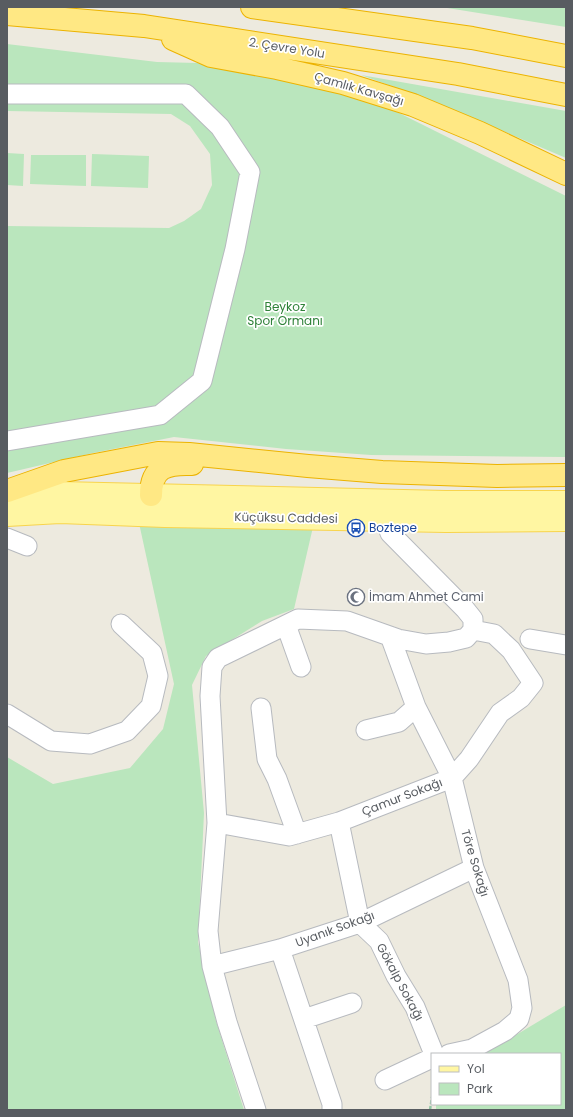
<svg xmlns="http://www.w3.org/2000/svg" width="573" height="1117" font-family="Poppins,sans-serif">
	<style>
		.green { fill: #bae6bd }
		.lines { fill: none; stroke-linecap: round; stroke-linejoin: round }
		.minor-casing { stroke: #b7babf; stroke-width: 21 }
		.major-casing { stroke: #f8d44d; stroke-width: 24 }
		.highway-casing { stroke: #ecb300; stroke-width: 24 }
		.path { stroke: #92c7a5; stroke-width: 2.5; stroke-dasharray: 4 2; stroke-linecap: butt }
		.minor { stroke: #fff; stroke-width: 19 }
		.major { stroke: #fff6a2; stroke-width: 22 }
		.highway { stroke: #ffe884; stroke-width: 22 }
		.labels { text-anchor: middle; stroke-width: 3.5; stroke-linejoin: round; paint-order: stroke }
		.street-label { font-size: 12px; fill: #585c61; stroke: #fff }
		.park-label { font-size: 12px; fill: #2f8239; stroke: #fff }
		.transit-label { font-size: 12px; fill: #164399; stroke: #fff; text-anchor: start }
		.worship-label { font-size: 12px; fill: #5b616d; stroke: #fff; text-anchor: start }
	</style>
	<rect width="100%" height="100%" fill="#edeadf"/>
	<path class="green" d="M441,7h125v20z
		M7,44l150,18 41,1 119,24 76,23 173,86v261l-195,-2 -85,-6 -112,-12 -81,16 -86,20v-247l162,2 15,-7 17,-12 11,-24 -2,-31 -20,-28 -19,-12 -164,-3z
		M361,75l205,36v47l-133,-57z
		M7,153l17,1 -1,32 -16,-1z
		M92,154l57,2 -1,32 -57,-2z
		M31,155h55v31l-56,-2z
		M139,523l174,4 -19,82 -32,12 -56,35 -14,29 12,128 -6,129 18,79 28,89h-237v-353l46,27 77,-16 33,-39 11,-45z
		M566,1005v105h-130v-6h124v-50h-76z"/>
	<g class="lines">
		<defs>
			<path id="minor" d="M7,94h179l34,33 30,45 -15,77 -33,132 -42,34 -153,26
				M7,538l20,8
				M286,625l15,42
				M390,636l26,71 36,71 22,90 44,112 4,28 -3,11 -14,12 -33,18 -23,5
				M530,639l36,6
				M261,708l6,51 10,20 20,55
				M7,714l44,27 39,3 37,-13 24,-25 7,-30 -6,-23 -31,-29
				M366,730l33,-8 17,-15
				M339,822l21,101 19,18 17,35 19,31 19,47
				M217,823l72,13 50,-14 113,-44 17,-19 31,-46 21,-15 12,-15 -22,-33 -17,-16 -21,-4
				M280,949l52,155v6
				M212,966l68,-17 80,-26 114,-55
				M304,1019l48,-16
				M385,1080l47,-22
				M256,1110l-29,-88 -15,-56 -4,-35 9,-108 -7,-127 2,-29 6,-9 80,-39 49,2 51,18 28,5 23,-2 17,-4 7,-8v-11l-8,-10 -75,-76 -5,-13"/>
			<path id="major" d="M7,493h53l386,9h120
				M7,515l53,-3 105,4 281,5 120,-1"/>
			<path id="highway" d="M252,7l220,31 94,18
				M7,14l137,12 314,48 108,21
				M173,39l38,17 66,12 66,15 70,22 67,28 86,41
				M7,491l57,-20 94,-18 31,1 119,12 74,6 115,4 69,-1
				M151,495c0,-28 16,-32 41,-31"/>
		</defs>
		<use href="#minor" class="minor-casing"/>
		<use href="#major" class="major-casing"/>
		<use href="#highway" class="highway-casing"/>
		<path class="path" d="M430,1110l2,-13"/>
		<use href="#minor" class="minor"/>
		<use href="#major" class="major"/>
		<use href="#highway" class="highway"/>
	</g>
	<defs>
		<symbol id="bus-ring" viewBox="-11 -11 22 22"><circle r="9.5" fill="#fff" stroke="#1a4fb4" stroke-width="1.5"/><path d="M-5-6H5V4H4V6H2V4H-2V6H-4V4H-5ZM-3.5-4V0h7V-4ZM-3.5 1.2v1.5H-2V1.2ZM2 1.2v1.5H3.5V1.2Z" fill="#1a4fb4"/></symbol>
		<symbol id="mosque-ring" viewBox="-11 -11 22 22"><circle r="9.5" fill="#fff" stroke="#6b7280" stroke-width="1.5"/><path d="M3.5-4.9A6 6 0 1 0 3.5 4.9A5 5 0 1 1 3.5-4.9Z" fill="#6b7280"/></symbol>
	</defs>
	<g fill-rule="evenodd">
		<use href="#bus-ring" x="346" y="518" width="20" height="20"/>
		<use href="#mosque-ring" x="346" y="587" width="20" height="20"/>
	</g>
	<g class="labels">
		<g class="street-label">
			<text transform="translate(287 48) rotate(9)" y="4">2. Çevre Yolu</text>
			<text transform="translate(359 89) rotate(16)" y="4">Çamlık Kavşağı</text>
			<text transform="translate(286 518) rotate(1)" y="4">Küçüksu Caddesi</text>
			<text transform="translate(402 797) rotate(-21)" y="4">Çamur Sokağı</text>
			<text transform="translate(475 863) rotate(73)" y="4">Töre Sokağı</text>
			<text transform="translate(335 929) rotate(-20)" y="4">Uyanık Sokağı</text>
			<text transform="translate(400 982) rotate(62)" y="4">Gökalp Sokağı</text>
		</g>
		<g class="park-label">
			<text x="285" y="311">Beykoz<tspan x="285" dy="14">Spor Ormanı</tspan></text>
		</g>
		<g class="transit-label">
			<text x="369" y="532">Boztepe</text>
		</g>
		<g class="worship-label">
			<text x="369" y="601">İmam Ahmet Cami</text>
		</g>
	</g>
	<rect width="573" height="1117" fill="none" stroke="#585c61" stroke-width="16"/>
	<rect x="431" y="1053" width="130" height="52" fill="#ffffff" stroke="#bcbec0"/>
	<rect x="439" y="1066" width="20" height="6" fill="#fff6a2" stroke="#bcbec0"/>
	<text x="467" y="1073" font-size="12" fill="#585c61">Yol</text>
	<rect x="439" y="1083" width="20" height="12" fill="#bae6bd" stroke="#bcbec0"/>
	<text x="467" y="1093" font-size="12" fill="#585c61">Park</text>
</svg>
